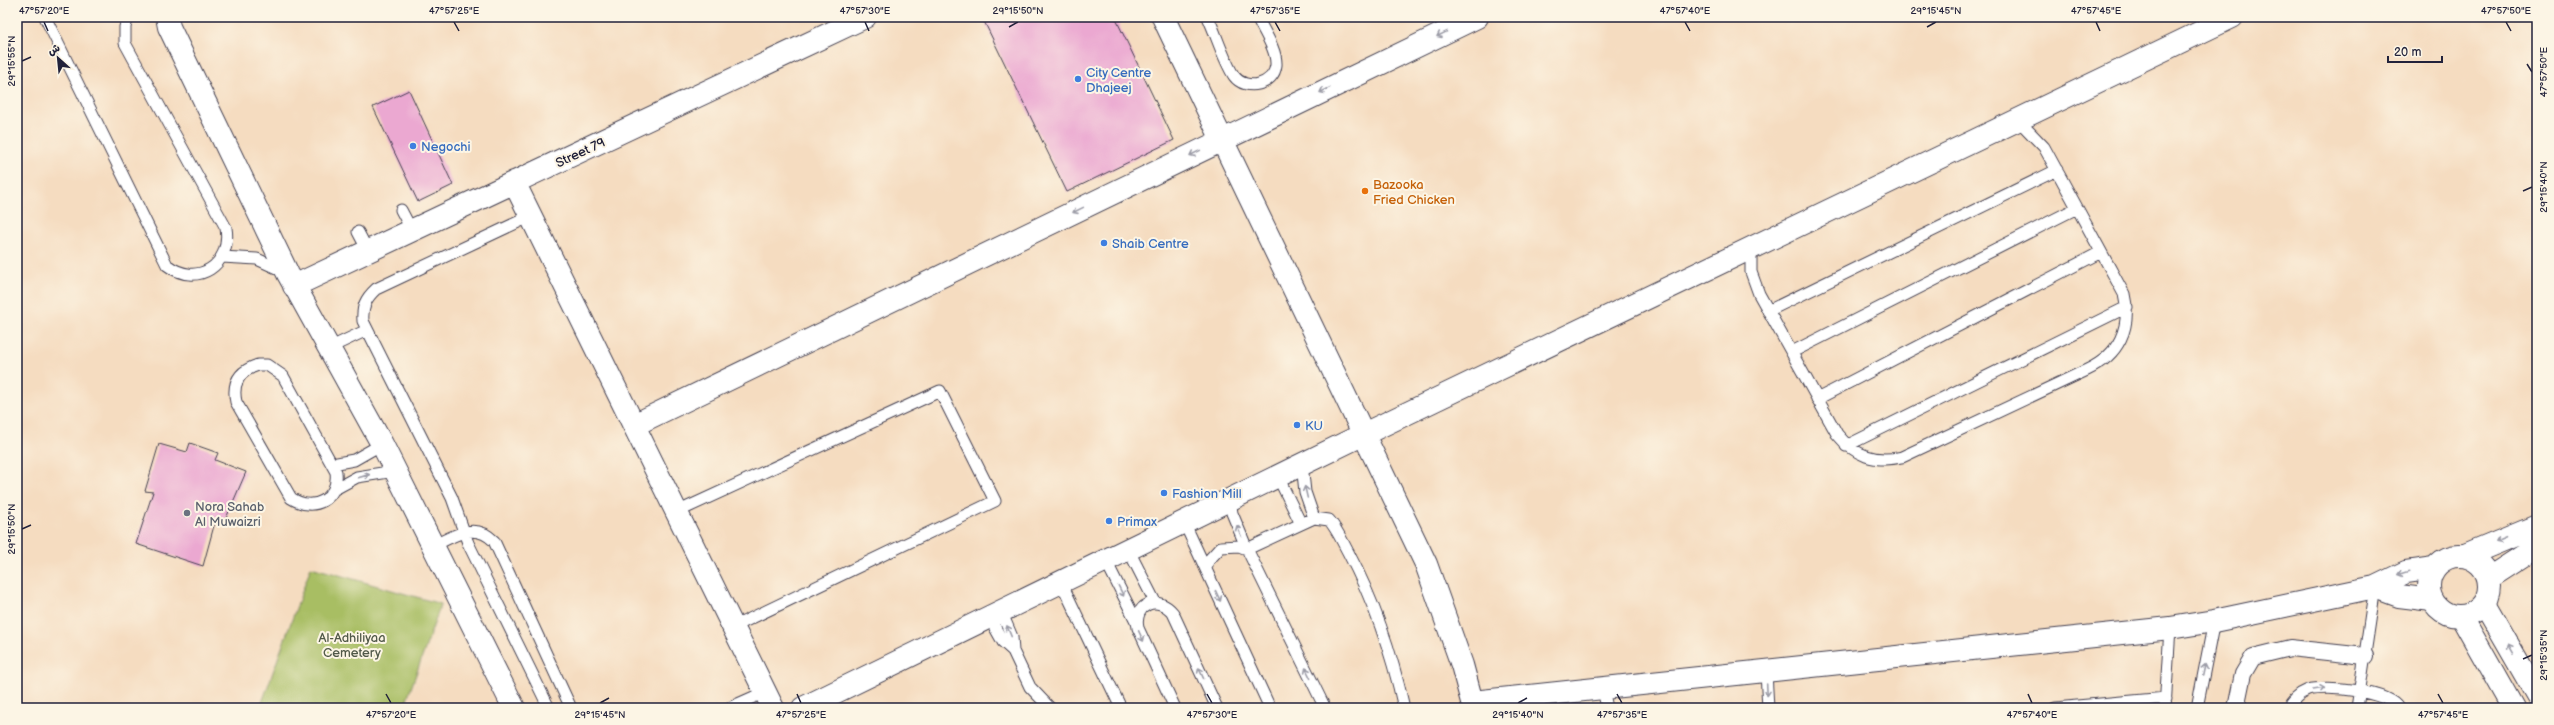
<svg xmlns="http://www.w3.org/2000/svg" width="2554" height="725" font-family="'Balsamiq Sans','Playpen Sans Arabic',sans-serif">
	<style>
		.green { fill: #a8be63; stroke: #65704f }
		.building { fill: #eba8d1 }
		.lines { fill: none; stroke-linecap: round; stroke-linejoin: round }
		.service-casing { stroke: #423e4f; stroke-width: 13 }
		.pedestrian-casing { stroke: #423e4f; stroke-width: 18 }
		.minor-casing { stroke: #423e4f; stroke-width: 24 }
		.tertiary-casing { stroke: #423e4f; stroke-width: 24 }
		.service { stroke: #fff; stroke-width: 11 }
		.pedestrian { stroke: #fff; stroke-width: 16 }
		.minor { stroke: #fff; stroke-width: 22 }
		.tertiary { stroke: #fff; stroke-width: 22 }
		.oneway { stroke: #9c9ca7 }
		.ticks { fill: none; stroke: #22223b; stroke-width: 1.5 }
		.shop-dot { fill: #3f7fe0; stroke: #fcf5e5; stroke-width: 1.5 }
		.food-dot { fill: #e8710a; stroke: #fcf5e5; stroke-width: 1.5 }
		.worship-dot { fill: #6b7280; stroke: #fcf5e5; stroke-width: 1.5 }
		.labels { text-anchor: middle; stroke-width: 4; stroke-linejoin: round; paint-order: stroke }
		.shop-label { font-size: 13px; fill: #366cbe; stroke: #fcf5e5; text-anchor: start }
		.street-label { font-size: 13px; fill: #22223b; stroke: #fcf5e5 }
		.food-label { font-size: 13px; fill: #c56008; stroke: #fcf5e5; text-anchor: start }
		.worship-label { font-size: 13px; fill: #5b616d; stroke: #fcf5e5; text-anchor: start }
		.park-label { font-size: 13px; fill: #515949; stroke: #fcf5e5 }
		.neatline { fill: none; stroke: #22223b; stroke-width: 1.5 }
		.ticks-label { font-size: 10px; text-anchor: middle; fill: #22223b }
	</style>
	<rect width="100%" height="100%" fill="#fcf5e5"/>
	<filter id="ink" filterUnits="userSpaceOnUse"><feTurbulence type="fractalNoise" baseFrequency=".025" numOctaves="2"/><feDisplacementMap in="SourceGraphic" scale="8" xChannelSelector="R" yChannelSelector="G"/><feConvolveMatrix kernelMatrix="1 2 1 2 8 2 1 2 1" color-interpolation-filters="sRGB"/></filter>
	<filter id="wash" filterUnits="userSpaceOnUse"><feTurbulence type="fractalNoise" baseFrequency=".012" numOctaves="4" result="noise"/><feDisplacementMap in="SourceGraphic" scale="16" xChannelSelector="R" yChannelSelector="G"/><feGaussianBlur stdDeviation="0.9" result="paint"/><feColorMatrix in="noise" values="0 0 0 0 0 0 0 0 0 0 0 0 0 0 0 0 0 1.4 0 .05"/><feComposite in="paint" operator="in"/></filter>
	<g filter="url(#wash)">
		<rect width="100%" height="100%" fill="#f5dcc0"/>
		<path class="green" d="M311,567l130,37 -37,104h-144z"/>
		<g id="blocks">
			<path class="building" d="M982,17h133l59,123 -107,52z
				M409,90l44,95 -35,17 -45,-95z
				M190,443l28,10 -3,7 31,12 -22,51 -9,-1 -12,44 -67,-22 17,-52 -8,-1 14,-47 28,8z"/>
		</g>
	</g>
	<g filter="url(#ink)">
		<use href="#blocks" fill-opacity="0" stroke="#423e4f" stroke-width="1"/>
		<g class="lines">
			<defs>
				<path id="service" d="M45,17l122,248c30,23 65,0 59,-37l-101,-185v-16l3,-10
					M1208,17c8,17 16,44 26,59 12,16 40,9 42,-11 1,-15 -13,-35 -19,-48
					M401,210l11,21
					M531,216l-155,73c-11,10 -14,18 -13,32l89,177 16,45 81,165
					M358,232l10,19
					M1751,248v24l8,22 78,140c18,22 38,29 65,23l185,-87c32,-15 45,-42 37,-76l-80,-147 -26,-27
					M222,257l35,2 26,12
					M1768,311l289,-141
					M329,348l38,-18
					M1792,352l285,-144
					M258,365h9l16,11 53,96c3,27 -22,41 -45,26l-55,-96c-4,-19 3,-31 22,-37z
					M1817,399l284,-147
					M1846,446l281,-139
					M332,464l22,-4 28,-16
					M1302,464l3,28 9,26
					M1278,477l23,47
					M335,489l22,-12 38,-6
					M1230,500l2,13 15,36 78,159
					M677,512l263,-121 55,110 -262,126
					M1184,522l86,186
					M433,546c20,-10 42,-25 61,-5l77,167
					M1128,549l27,53
					M1106,561l30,60
					M1206,569l2,-8 13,-14 18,-1 8,3 67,-31 15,2c8,9 13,21 19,32 26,49 44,102 56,156
					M1061,582l60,126
					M1001,611l11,26 1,14
					M989,617l14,25 10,9 17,36 20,21
					M1766,672l2,36
					M1603,689l4,19
					M729,708l36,-16
					M1175,708l-37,-80c-5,-24 20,-34 35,-15l44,95
					M2055,708l111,-10
					M2165,708l5,-80
					M2197,708l17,-87
					M2288,708c6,-9 10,-14 20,-18 19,-5 80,1 90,18
					M2357,708l18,-121"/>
				<path id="pedestrian" d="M2236,708l7,-34 10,-17 37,-9 75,8"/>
				<path id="minor" d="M167,17l2,10 119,247 94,170 132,264
					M514,182l259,526
					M294,286l571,-269
					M634,425l843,-408
					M803,708l559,-273 870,-418"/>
				<path id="tertiary" d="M1163,17l263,547 36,101 10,37 698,-74 44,-7 161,-34 31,-15 28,-4
					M2429 586a30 30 0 1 1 60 0a30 30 0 1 1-60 0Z
					M2465,556l72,-30
					M2489,578l48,-31
					M2375,587l24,9 33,4
					M2484,603l53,92
					M2461,616l52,92"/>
			</defs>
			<use href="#service" class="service-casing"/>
			<use href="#pedestrian" class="pedestrian-casing"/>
			<use href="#minor" class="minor-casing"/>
			<use href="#tertiary" class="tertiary-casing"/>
			<use href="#service" class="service"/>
			<use href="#pedestrian" class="pedestrian"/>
			<use href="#minor" class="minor"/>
			<use href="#tertiary" class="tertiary"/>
		</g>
		<defs><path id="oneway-shaft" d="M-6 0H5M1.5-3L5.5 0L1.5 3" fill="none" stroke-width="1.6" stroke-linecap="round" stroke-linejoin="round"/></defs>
		<g class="oneway">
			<use href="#oneway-shaft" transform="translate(1442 34) rotate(154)"/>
			<use href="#oneway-shaft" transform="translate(1325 90) rotate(154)"/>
			<use href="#oneway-shaft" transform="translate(1195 153) rotate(154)"/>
			<use href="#oneway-shaft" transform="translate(1078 210) rotate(154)"/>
			<use href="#oneway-shaft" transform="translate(364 476) rotate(-16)"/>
			<use href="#oneway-shaft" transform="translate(1306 492) rotate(-103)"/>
			<use href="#oneway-shaft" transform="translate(1239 531) rotate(-113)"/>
			<use href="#oneway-shaft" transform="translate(2501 540) rotate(157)"/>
			<use href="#oneway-shaft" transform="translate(2403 573) rotate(163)"/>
			<use href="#oneway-shaft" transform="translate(1121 591) rotate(63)"/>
			<use href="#oneway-shaft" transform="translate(1218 596) rotate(65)"/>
			<use href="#oneway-shaft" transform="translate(1009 631) rotate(-112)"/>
			<use href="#oneway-shaft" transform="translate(1141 636) rotate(65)"/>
			<use href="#oneway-shaft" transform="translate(2511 649) rotate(-120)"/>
			<use href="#oneway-shaft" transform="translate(2204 670) rotate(-78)"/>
			<use href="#oneway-shaft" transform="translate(1201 673) rotate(-115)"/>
			<use href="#oneway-shaft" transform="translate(1308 673) rotate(-116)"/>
			<use href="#oneway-shaft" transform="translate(2319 689) rotate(-9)"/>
			<use href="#oneway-shaft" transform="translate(1767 690) rotate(87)"/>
		</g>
	</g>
	<path class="ticks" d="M44,22l4,9M454,22l5,9M865,22l4,9M1275,22l5,9M1685,22l5,9M2096,22l4,9M2506,22l5,9M1009,27l9,-5M1927,27l9,-5M22,61l9,-4M2527,64l5,8M2523,191l9,-4M22,529l9,-4M2523,659l9,-4M386,694l5,9M797,694l4,9M1207,694l5,9M1617,694l5,9M2028,694l4,9M2438,694l5,9M600,703l9,-5M1518,703l9,-5"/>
	<g class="shop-dot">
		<circle cx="1078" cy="79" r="4"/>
		<circle cx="413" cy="146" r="4"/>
		<circle cx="1104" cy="243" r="4"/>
		<circle cx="1297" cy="425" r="4"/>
		<circle cx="1164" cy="493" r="4"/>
		<circle cx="1109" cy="521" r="4"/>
	</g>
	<circle class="food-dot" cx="1365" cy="191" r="4"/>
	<circle class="worship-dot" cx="187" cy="513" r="4"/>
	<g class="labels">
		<g class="shop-label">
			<text x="1086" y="77">City Centre<tspan x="1086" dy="15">Dhajeej</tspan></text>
			<text x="421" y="151">Negochi</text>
			<text x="1112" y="248">Shaib Centre</text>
			<text x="1305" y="430">KU</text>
			<text x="1172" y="498">Fashion Mill</text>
			<text x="1117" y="526">Primax</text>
		</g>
		<g class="street-label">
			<text transform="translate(580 152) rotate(-25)" y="5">Street 79</text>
		</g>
		<g class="food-label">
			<text x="1373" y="189">Bazooka<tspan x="1373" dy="15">Fried Chicken</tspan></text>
		</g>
		<g class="worship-label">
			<text x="195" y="511">Nora Sahab<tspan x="195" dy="15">Al Muwaizri</tspan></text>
		</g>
		<g class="park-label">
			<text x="352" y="642">Al-Adhiliyaa<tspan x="352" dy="15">Cemetery</tspan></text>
		</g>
	</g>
	<rect width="2554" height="725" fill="none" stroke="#fcf5e5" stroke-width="44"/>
	<g transform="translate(58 58) rotate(333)" stroke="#fcf5e5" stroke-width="3" paint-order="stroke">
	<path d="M0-3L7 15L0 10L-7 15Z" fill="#22223b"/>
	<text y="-6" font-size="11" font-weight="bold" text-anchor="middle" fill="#22223b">ش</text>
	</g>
	<path d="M2388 56v6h54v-6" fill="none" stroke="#22223b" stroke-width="2"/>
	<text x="2394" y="56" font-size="12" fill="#22223b" stroke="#fcf5e5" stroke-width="3" paint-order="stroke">20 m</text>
	<rect x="22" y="22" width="2510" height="681" class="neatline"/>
	<g class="ticks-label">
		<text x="44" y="14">47°57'20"E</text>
		<text x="454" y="14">47°57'25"E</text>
		<text x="865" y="14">47°57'30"E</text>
		<text x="1018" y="14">29°15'50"N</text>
		<text x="1275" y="14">47°57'35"E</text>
		<text x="1685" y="14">47°57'40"E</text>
		<text x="1936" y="14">29°15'45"N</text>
		<text x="2096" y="14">47°57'45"E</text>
		<text x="2506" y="14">47°57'50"E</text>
		<text transform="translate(11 61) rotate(-90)" y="4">29°15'55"N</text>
		<text transform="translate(2543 72) rotate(-90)" y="4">47°57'50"E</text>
		<text transform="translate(2543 187) rotate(-90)" y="4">29°15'40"N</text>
		<text transform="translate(11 529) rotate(-90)" y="4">29°15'50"N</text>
		<text transform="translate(2543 655) rotate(-90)" y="4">29°15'35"N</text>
		<text x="391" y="718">47°57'20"E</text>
		<text x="600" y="718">29°15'45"N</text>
		<text x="801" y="718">47°57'25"E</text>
		<text x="1212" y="718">47°57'30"E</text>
		<text x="1518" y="718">29°15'40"N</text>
		<text x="1622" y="718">47°57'35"E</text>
		<text x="2032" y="718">47°57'40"E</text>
		<text x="2443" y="718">47°57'45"E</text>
	</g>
</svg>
